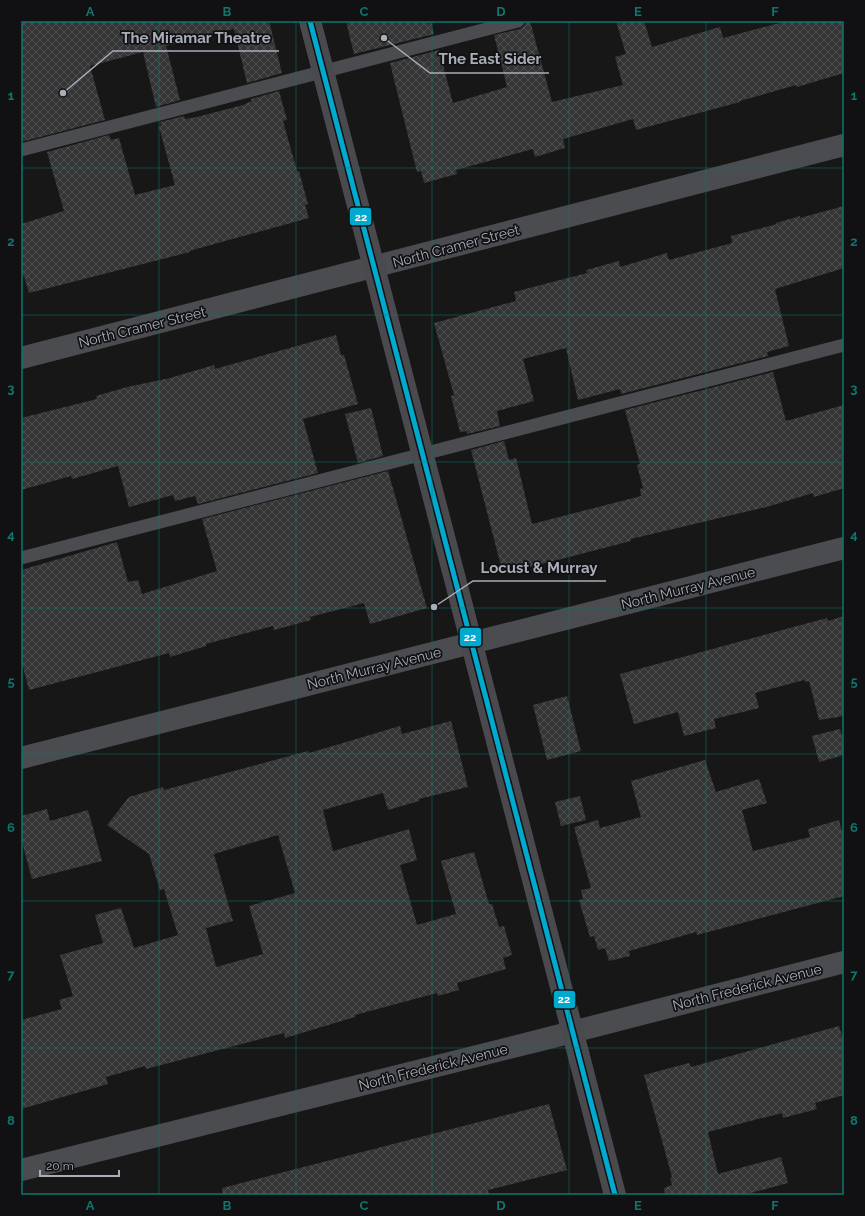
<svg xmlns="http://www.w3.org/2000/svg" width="865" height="1216" font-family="Raleway,sans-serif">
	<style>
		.building { fill: url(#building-cross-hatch); fill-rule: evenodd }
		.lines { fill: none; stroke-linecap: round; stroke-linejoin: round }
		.service { stroke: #4b4c50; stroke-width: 13 }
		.minor { stroke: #4b4c50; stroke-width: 22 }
		.secondary { stroke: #4a4a4e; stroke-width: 22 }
		.bus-1-casing { stroke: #111113; stroke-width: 8 }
		.bus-1 { stroke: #00a9ce; stroke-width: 5 }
		.grid { fill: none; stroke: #0f766e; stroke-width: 1; stroke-opacity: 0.55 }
		.labels { text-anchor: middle; stroke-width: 3.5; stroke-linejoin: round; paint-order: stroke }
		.street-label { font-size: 14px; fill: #a8adb8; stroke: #111113 }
		.leader { fill: none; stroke: #a8adb8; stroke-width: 1.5 }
		.callout-dot { fill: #a8adb8; stroke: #111113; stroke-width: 1.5 }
		.callout-label { font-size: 15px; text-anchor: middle; font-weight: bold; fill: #a8adb8; stroke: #111113; stroke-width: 3.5; stroke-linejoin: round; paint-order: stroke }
		.line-badge { stroke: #111113; stroke-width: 1.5 }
		.badge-label { font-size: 11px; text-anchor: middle; font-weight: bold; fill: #fff }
		.neatline { fill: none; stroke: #0f766e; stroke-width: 1.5 }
		.grid-label { font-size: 13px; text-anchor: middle; font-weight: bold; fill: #0f766e }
	</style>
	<defs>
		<pattern id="building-cross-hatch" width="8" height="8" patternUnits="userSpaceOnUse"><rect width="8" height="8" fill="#353536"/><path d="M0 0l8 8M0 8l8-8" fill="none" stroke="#4f5051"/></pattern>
	</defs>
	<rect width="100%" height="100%" fill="#171717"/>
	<path class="building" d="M21,21h248l13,52 -35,10 -13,-54 -68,17 14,54 -24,7 -13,-55 -53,14 15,54 -84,22z
		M346,21h85l3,13 -80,20z
		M526,21h4l22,81 71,-17 -8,-28 11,-3 -10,-33h28l8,26 68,-20 3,11 64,-17h57v52l-47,14 -1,-2 -56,16v1l-104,28 -3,-11 -70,20 2,9 -30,9 -2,-8 -77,21 1,4 -33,9 -3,-12 -4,1 -27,-109 49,-13 14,53 54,-16 -13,-52 26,-6 4,-3z
		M279,91l8,29 -4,1 14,50h2l9,33 -3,1 4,13 -120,33 1,1 -161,41 -5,-17 -3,1v-53l43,-13 -17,-59 62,-17 2,5 8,-2 16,57 40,-10 -16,-58 2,-1 -1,-4 24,-6 1,3 12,-2 46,-12 9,-4 -1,-2z
		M844,206v62l-69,21 14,57 -22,6 1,4 -147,38 -1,-5 -42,11 -12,-52 -43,11 11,42 -37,10 3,15 -33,8 -1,-3 -6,1 -9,-36 3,-1 -20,-72 82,-22 -2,-9 73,-19 -1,-3 33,-9 1,6 47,-14 2,7 63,-17 -1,-7 46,-12 -1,-1 24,-7v2z
		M336,335l5,20h3l14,49 -55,15 15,54 -120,31 -3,-8 -20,5 -2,-6 -44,12 -11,-41 -46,13 -1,-3 -50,14v-72l76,-19 -1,-3 31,-9 43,-9 44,-13 1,4z
		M773,372l13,49 58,-16v83l-30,9 -1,-4 -43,13 -139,33v2l-128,33 -32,-124 33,-9 5,19 7,-2 16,66 109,-28 -1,-7 3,-1 -6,-23 3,-1 -15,-54z
		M371,408l12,48 -25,7 -13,-49z
		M388,471l39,137 -57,16 -6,-21 -54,14 1,3 -37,10 -1,-4 -67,18v2l-36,11 -1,-4 -140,37 -8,-31v-89l96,-28 11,40 10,-2 4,14 75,-23 -15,-52z
		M844,616v100l-25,4 -10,-39 -4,1 -1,-2 -49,13 4,15 -45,11 2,9 -32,8 -6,-24 -44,12 -14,-50 207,-56 1,3z
		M567,696l14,55 -34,9 -14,-55z
		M451,721l17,66 -49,12v2l-31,9 -5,-17 -60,17 10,41 76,-22 8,31 -17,5 17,60 39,-11 -15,-53 33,-9 15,52h3l7,23 5,-1 8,29 -9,3 3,11 -49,14 2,7 -21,6 -1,-3 -82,22v2l-70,21 -1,-5 -138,36 -1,-3 -39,11 2,7 -87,25v-89l41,-11 -3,-9 14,-4 -13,-41 43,-12 -8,-28 26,-7 13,40 44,-13 -14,-46 -4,1 -11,-36 -42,-29 22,-28 34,-10 1,3 144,-39 1,2 91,-27 2,8zM278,835l17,58 -46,13 14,48 -47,13 -10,-39 27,-7 -19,-67z
		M840,729l4,14v12l-25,7 -7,-26z
		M705,760l11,32 43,-13 8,24 -25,7 11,41 57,-14 -2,-8 31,-9 5,19v57l-147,39 -1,-3 -67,19 1,5 -21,5 -4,-13 -7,2 -4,-14 -4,1 -11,-37 4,-1 -2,-9 10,-2 -17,-61 24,-7 2,8 41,-11 -10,-36z
		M580,796l6,24 -25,6 -6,-24z
		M47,809l3,12 38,-11 14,51 -70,18 -11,-41v-22z
		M839,1026l5,16v53l-29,8 2,6 -34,9 -1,-5 -74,19 10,42 63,-17 7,26 -45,12h-78l-1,-7 8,-3 -2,-7 2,-1 -28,-102 45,-12 2,4z
		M549,1104l18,66 -79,20 1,5h-266l-1,-7z"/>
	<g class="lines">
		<path class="service" d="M21,150l497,-129
			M21,558l823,-213"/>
		<path class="minor" d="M21,358l823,-213
			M21,758l823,-210
			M21,1170l520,-130 303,-78"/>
		<path class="secondary" d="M310,21l305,1174"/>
		<defs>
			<path id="bus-1" d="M310,21l305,1174"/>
		</defs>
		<use href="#bus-1" class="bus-1-casing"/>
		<use href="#bus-1" class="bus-1"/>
	</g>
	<path class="grid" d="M159,21v1174M296,21v1174M432,21v1174M569,21v1174M706,21v1174M21,168h823M21,315h823M21,462h823M21,608h823M21,754h823M21,901h823M21,1048h823"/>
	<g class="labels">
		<g class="street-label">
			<text transform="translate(456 246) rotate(-15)" y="5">North Cramer Street</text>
			<text transform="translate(142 327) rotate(-14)" y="5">North Cramer Street</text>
			<text transform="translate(688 588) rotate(-14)" y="5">North Murray Avenue</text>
			<text transform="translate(374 668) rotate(-14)" y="5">North Murray Avenue</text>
			<text transform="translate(747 987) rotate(-14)" y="5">North Frederick Avenue</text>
			<text transform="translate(433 1067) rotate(-14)" y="5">North Frederick Avenue</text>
		</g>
	</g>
	<path class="leader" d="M63 93L113 51H279M384 38L430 73H549M434 607L473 581H606"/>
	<g class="callout-dot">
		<circle cx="63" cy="93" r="4"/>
		<circle cx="384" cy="38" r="4"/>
		<circle cx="434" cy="607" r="4"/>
	</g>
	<g class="callout-label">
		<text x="196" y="43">The Miramar Theatre</text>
		<text x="490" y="64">The East Sider</text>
		<text x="539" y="573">Locust &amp; Murray</text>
	</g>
	<g class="line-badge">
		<rect x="349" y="207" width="23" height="19" rx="4" fill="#00a9ce"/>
		<rect x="459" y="627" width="23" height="20" rx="4" fill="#00a9ce"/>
		<rect x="553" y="990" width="23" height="19" rx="4" fill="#00a9ce"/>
	</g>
	<g class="badge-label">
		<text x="361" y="221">22</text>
		<text x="470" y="641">22</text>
		<text x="564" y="1003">22</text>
	</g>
	<rect width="865" height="1216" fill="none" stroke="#111113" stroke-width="44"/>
	<path d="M40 1170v6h79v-6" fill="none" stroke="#a8adb8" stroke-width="2"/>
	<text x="46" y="1170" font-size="12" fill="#a8adb8" stroke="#111113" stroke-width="3" paint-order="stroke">20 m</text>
	<rect x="22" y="22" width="821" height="1172" class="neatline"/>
	<g class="grid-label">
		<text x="90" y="16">A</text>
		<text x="227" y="16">B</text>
		<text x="364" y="16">C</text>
		<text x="501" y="16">D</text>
		<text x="638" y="16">E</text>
		<text x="775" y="16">F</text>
		<text x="11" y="100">1</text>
		<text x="854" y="100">1</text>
		<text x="11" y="246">2</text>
		<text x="854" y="246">2</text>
		<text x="11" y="393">3</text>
		<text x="854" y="393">3</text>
		<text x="11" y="539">4</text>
		<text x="854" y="539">4</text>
		<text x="11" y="686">5</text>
		<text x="854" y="686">5</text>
		<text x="11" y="832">6</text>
		<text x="854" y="832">6</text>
		<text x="11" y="979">7</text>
		<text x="854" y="979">7</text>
		<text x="11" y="1125">8</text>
		<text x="854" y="1125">8</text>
		<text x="90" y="1210">A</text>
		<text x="227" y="1210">B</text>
		<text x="364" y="1210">C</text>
		<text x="501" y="1210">D</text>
		<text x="638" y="1210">E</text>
		<text x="775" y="1210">F</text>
	</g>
</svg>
